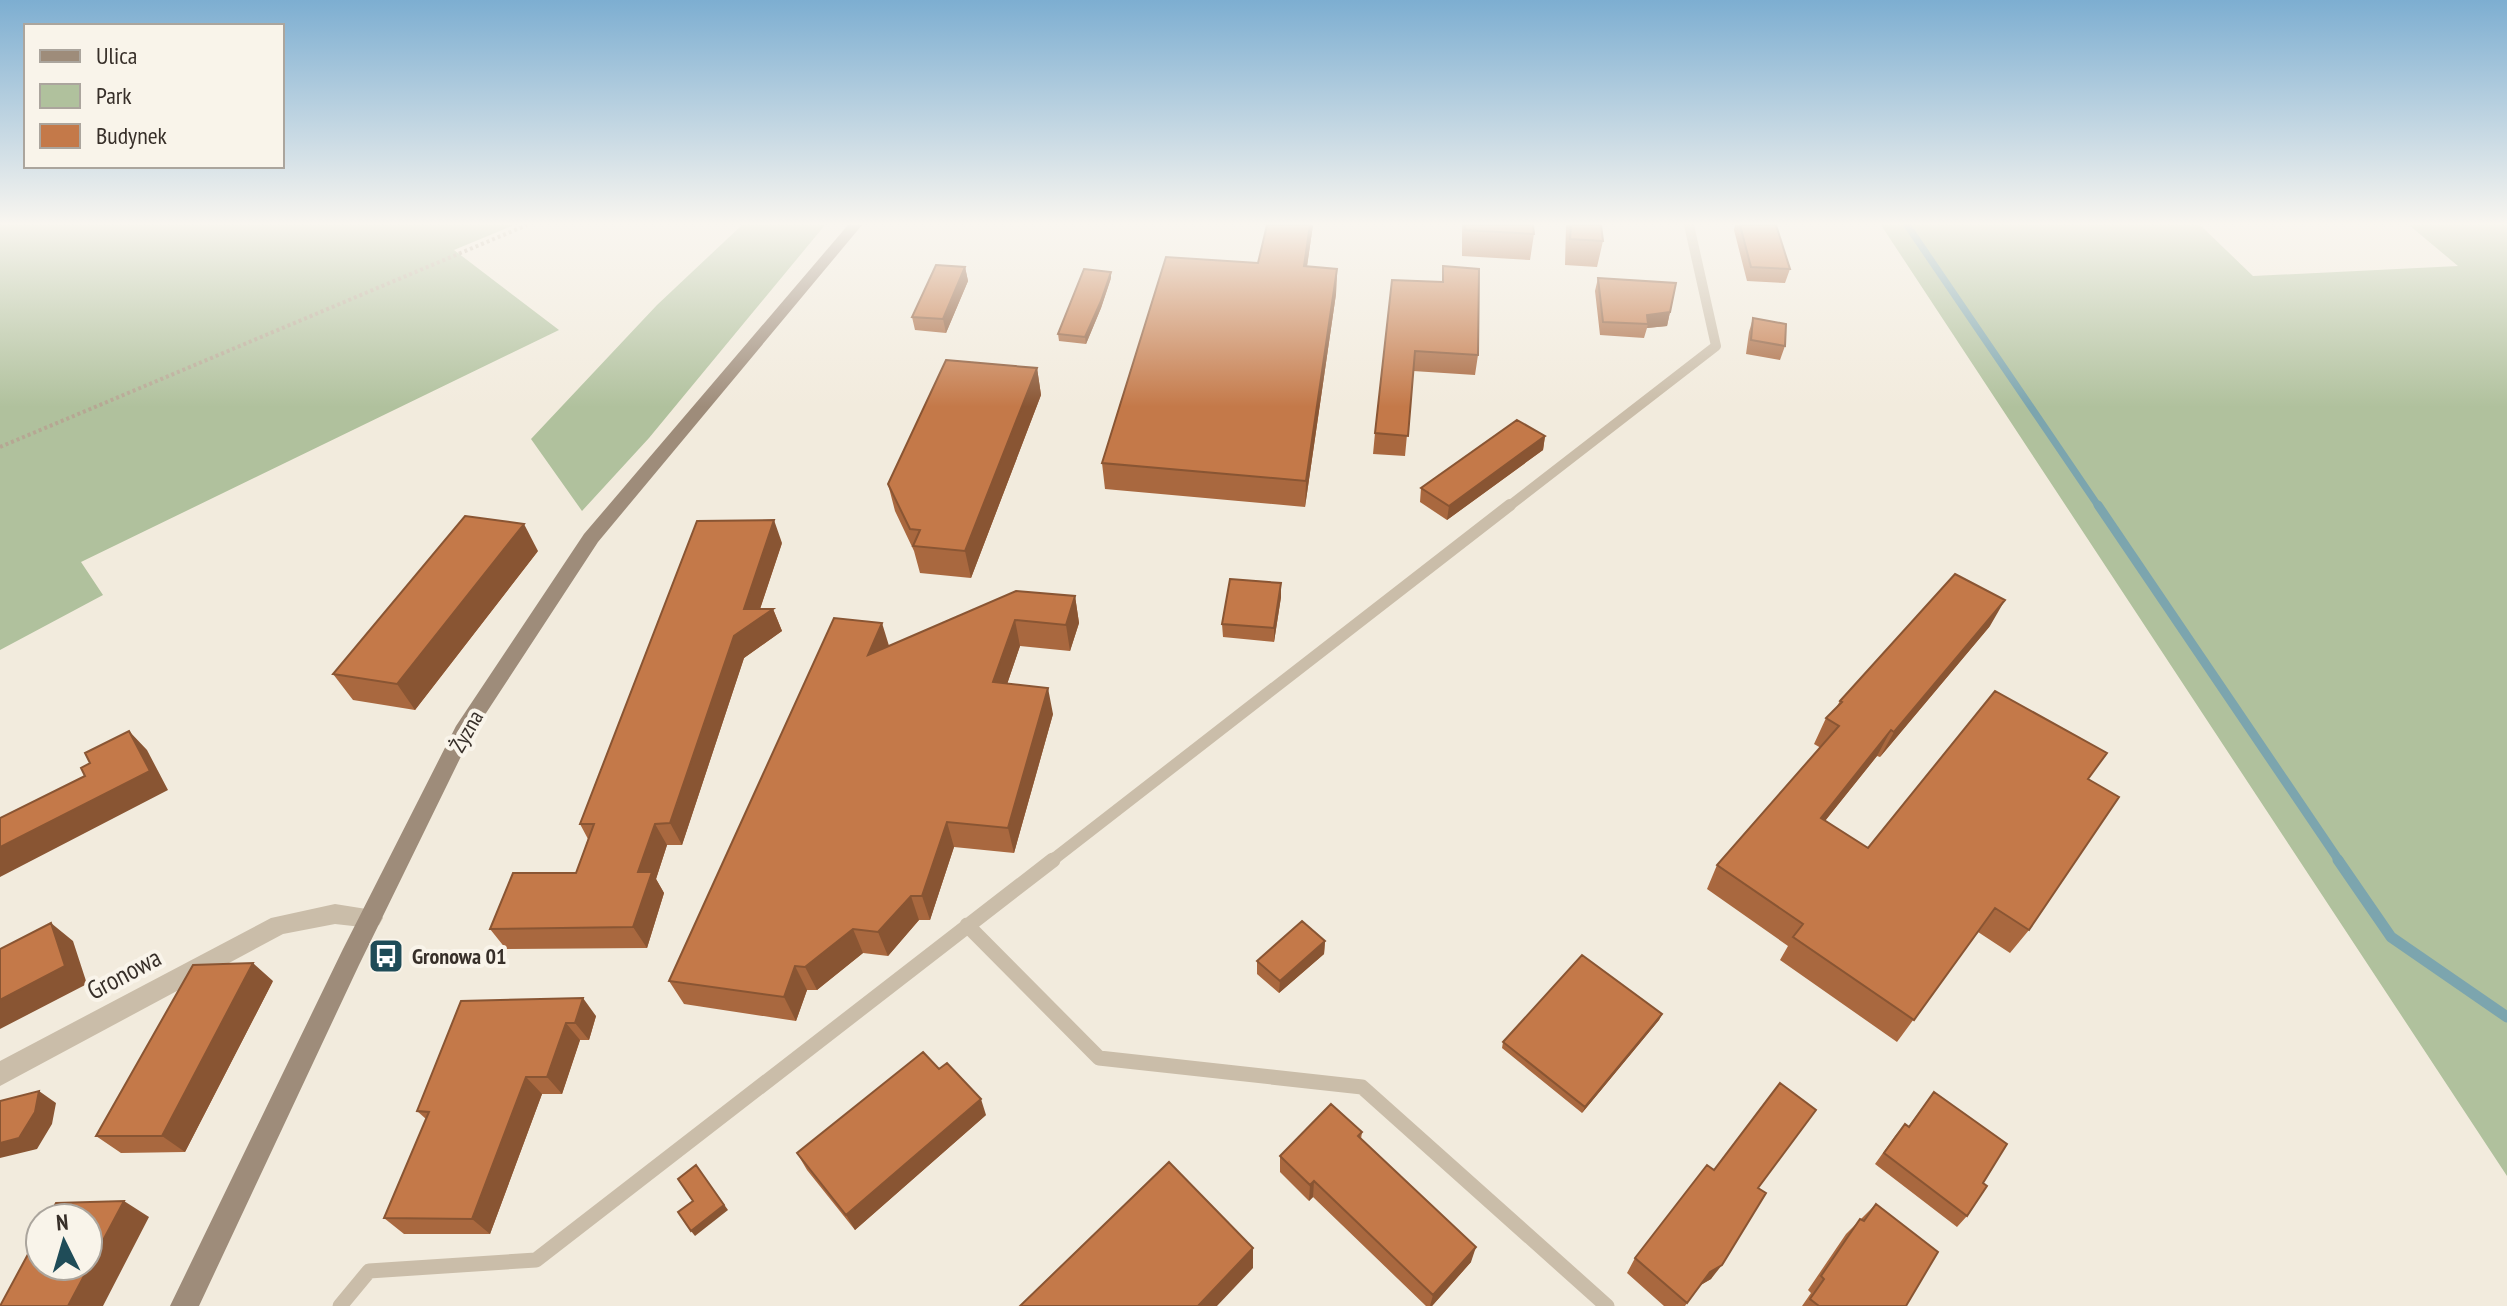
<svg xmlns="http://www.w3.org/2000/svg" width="2507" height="1306" font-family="'PT Sans Narrow',sans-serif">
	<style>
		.green { fill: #b0c19d }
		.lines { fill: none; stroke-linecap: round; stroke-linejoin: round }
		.stream-far2 { stroke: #7ca5ae; stroke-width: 7 }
		.stream-far1 { stroke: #7ca5ae; stroke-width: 9 }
		.stream { stroke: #7ca5ae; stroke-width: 11 }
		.path { stroke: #b6a793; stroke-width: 4; stroke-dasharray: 3 3; stroke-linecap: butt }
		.lane-far2 { stroke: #cabda9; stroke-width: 10 }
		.lane-far1 { stroke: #cabda9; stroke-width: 12 }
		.lane { stroke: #cabda9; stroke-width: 15 }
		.street { fill: #cabda9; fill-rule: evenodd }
		.secondary { fill: #9e8c7a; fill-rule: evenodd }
		.wall { fill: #a9683f }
		.shaded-wall { fill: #895533 }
		.building { fill: #c47949; stroke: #895533; stroke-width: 2 }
		.labels { text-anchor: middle; stroke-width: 8; stroke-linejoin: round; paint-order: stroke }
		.street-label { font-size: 22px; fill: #372f29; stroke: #f9f4ea }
		.poi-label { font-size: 22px; font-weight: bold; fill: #372f29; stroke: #f9f4ea; text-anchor: start }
		.near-street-label { font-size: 26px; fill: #372f29; stroke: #f9f4ea }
	</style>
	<rect width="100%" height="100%" fill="#f2ebdd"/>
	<path class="green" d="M0,225h514l-60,25 105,80 -478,232 22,33 -103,55z
		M742,225h83l-176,213 -67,73 -51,-72 126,-134z
		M1881,225h319l53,51 205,-10 -49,-41h98v951z"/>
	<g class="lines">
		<path class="stream-far2" d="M1907,225l192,282"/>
		<path class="stream-far1" d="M2098,505l242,357"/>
		<path class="stream" d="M2338,860l53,77 116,80"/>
		<path class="path" d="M0,447l527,-222"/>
		<path class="lane-far2" d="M1508,507l208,-161 -27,-121"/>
		<path class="lane-far1" d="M1050,862l460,-357"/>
		<path class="lane" d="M967,925l132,133 263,29 245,219
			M340,1306l29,-35 167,-11 517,-400"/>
		<path class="street" d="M335,904l44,7 4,7 -4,7 -8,3 -36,-4 -52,10 -283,152v-25l271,-143z"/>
		<path class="secondary" d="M848,225h14l-264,317 -127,194 -112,229 -160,341h-29l173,-357 113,-223 128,-192z"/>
	</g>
	<path class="wall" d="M1267,225h46l-6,42 30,2 -1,25 -31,213 -200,-18 -3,-26 156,-200z
		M1462,225h71l1,9 -4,26 -68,-4z
		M1566,225h35l2,16 -6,26 -32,-2z
		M1735,225h41l14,44 -5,14 -38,-2 -13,-51z
		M1443,266l35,89 -3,20 -62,-4 -8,85 -32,-2 2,-21 67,-151z
		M965,267l3,14 -22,52 -31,-3 -3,-13z
		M1111,278l-10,30 -15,36 -27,-3 -1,-7z
		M1598,278l72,34 -3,14 -20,2 -3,10 -44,-3 -5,-44z
		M1753,318l32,28 -5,14 -34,-6 3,-22z
		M1037,368l4,27 -70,183 -51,-5 -6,-22 -19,-40 -7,-27z
		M1545,436l-2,14 -96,70 -27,-18 1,-14z
		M782,543l-22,66h13l9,22 -38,27 -62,187h-15l-11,34 8,14 -17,55 -141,1 -16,-20 86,-56 12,-34 -8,-15z
		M538,551l-123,159 -62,-10 -20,-26z
		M1281,583v14l-7,45 -51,-5 -1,-13z
		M1075,596l4,27 -9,28 -50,-5 -13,38 46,30 -39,139 -60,-6 -24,73h-11l-31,36 -25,-3 -46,37h-10l-11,31 -112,-17 -15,-23 220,-335z
		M1990,626l-110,131 -3,-1 -52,65 43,27 220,-69 -59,151 -19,23 -32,-21 -81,110 -117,-82 8,-14 -81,-57 10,-24 104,-117 -7,-4 12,-26 10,-10 4,-7z
		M1325,941l-1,13 -45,39 -22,-19v-13z
		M273,981l-88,171 -64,1 -25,-17z
		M461,1001l135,15 -7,24h-9l-18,54h-20l-52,140h-86l-20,-16 42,-99 -9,-8z
		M1662,1014l-3,6 -77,93 -80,-65 1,-6z
		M1934,1092l49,91 -16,33 -10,11 -82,-63 20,-28 10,-12 3,3z
		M986,1115l-131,115 -48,-60 -10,-17z
		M1362,1132l-1,7 110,123 -39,44h-6l-113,-109 -4,4 -29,-29v-16z
		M1714,1170l45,18 -48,91 -12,7 -14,20h-21l-37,-33 8,-15z
		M1876,1204l30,102h-104l9,-13 -3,-3 38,-56z"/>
	<path class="shaded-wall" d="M1310,225h3l-10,67 1,-26z
		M965,267l3,14 -22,52 -3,-14z
		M1337,269l-1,25 -31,213 1,-26z
		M1111,272v6l-10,30 -15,36 -1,-7z
		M1670,312l-3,14 -20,2 1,-4 -1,-9z
		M1037,368l4,27 -70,183 -6,-27z
		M1545,436l-2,14 -96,70 2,-14z
		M774,520l8,23 -26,78 17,-12 9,22 -38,27 -62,187 -12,-22z
		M524,524l14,27 -123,159 -18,-26z
		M1281,583v14l-7,45v-14z
		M1075,596l4,27 -9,28 -4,-26z
		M2005,600l-15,26 -110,131 14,-25z
		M1015,620l5,26 -21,62 -6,-26z
		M882,623l8,26 -22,6z
		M1048,688l5,26 -39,139 -6,-25z
		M1891,730l-14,26 -69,86 13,-24z
		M129,731l18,19 21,40 -168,87v-30l150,-76z
		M947,822l7,25 -24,73 -8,-24z
		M655,824l12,21 -11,34 8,14 -17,55 -14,-21 5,-55z
		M911,896l8,24 -31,36 -10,-24z
		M51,923l22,18 14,43 -87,45v-29z
		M853,929l10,24 -46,37 -12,-23z
		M1325,941l-1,13 -45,39 1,-12z
		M253,963l20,18 -88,171 -23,-16z
		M795,966l12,24 -11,31 -12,-24z
		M583,998l13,18 -7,24 -14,-17z
		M1662,1014l-3,6 -77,93 3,-6z
		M566,1023l14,17 -18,54 -15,-17z
		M526,1077l16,17 -52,140 -18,-15z
		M39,1091l17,12 -4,21 -15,25 -37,9v-15z
		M981,1099l5,16 -131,115 -9,-15z
		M696,1165l32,45 -33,26 -4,-5z
		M1314,1181l-1,16 -4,4 1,-16z
		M124,1201l25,16 -46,89h-35z
		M1476,1247l-5,15 -39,44h-2l3,-11z
		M1253,1248v20l-36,38h-19z
		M1722,1265l-11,14 -12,7 11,-14z"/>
	<path class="building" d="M1267,225h43l-6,41 33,3 -31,212 -204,-18 64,-206 92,6z
		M1465,225h68l1,9 -69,-4z
		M1571,225h30l2,16 -33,-2z
		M1740,225h36l14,44 -39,-2z
		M936,265l29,2 -22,52 -31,-2z
		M1443,266l36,3 -1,86 -63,-4 -7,85 -33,-3 17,-153 51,2z
		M1084,269l27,3 -10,29 -16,36 -27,-3z
		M1598,278l78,5 -6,29 -23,3 1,9 -45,-2z
		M1753,318l33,6 -1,22 -34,-6z
		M946,360l91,8 -72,183 -52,-5 7,-16 -10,-1 -22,-45z
		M1517,420l28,16 -96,70 -28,-18z
		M465,516l59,8 -127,160 -64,-10z
		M774,520l-30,89h29l-39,27 -64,187 -15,1 -17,48h14l-19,55 -143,2 23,-56h63l18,-49h-14l117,-303z
		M1955,574l50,26 -111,132 -3,-2 -70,88 47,30 127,-157 112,62 -19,26 31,18 -90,133 -34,-22 -81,112 -121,-83 10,-13 -86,-59 122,-139 -13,-8 16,-16 -2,-1z
		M1230,579l51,4 -7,45 -52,-4z
		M1016,591l59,5 -9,29 -51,-5 -22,62 55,6 -40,140 -61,-6 -25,74h-11l-33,36 -25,-3 -48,38 -10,-1 -11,31 -115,-16 165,-363 48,5 -14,32z
		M129,731l21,40 -150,76v-29l85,-42 -4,-8 9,-5 -5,-10z
		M1302,921l23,20 -45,40 -23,-20z
		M51,923l14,43 -65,34v-51z
		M1582,955l80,59 -77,93 -82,-65z
		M253,963l-91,173h-66l97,-171z
		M583,998l-8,25h-9l-19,54h-21l-54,142 -88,-1 45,-106 -12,-1 44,-110z
		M923,1052l16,17 8,-6 34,36 -135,116 -49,-62z
		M1780,1083l36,27 -58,78 8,5 -44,72 -12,7 -23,31 -52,-45 72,-93 7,5z
		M39,1091l-4,21 -16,26 -19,5v-42z
		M1934,1092l73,52 -24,39 4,3 -20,30 -83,-63 21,-29 4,3z
		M1331,1104l31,28 -4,4 118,111 -43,48 -119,-114 -4,4 -30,-29z
		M1169,1162l84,86 -55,58h-178z
		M696,1165l28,40 -33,26 -13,-19 15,-11 -15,-22z
		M124,1201l-56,105h-68l40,-74v34h48v-48h-40l8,-15z
		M1876,1204l62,48 -32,54h-87l-9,-7 14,-20 -3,-3 39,-57 4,2z"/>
	<linearGradient id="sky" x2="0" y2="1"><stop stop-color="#7daed1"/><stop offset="0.55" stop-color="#f9f6f0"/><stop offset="1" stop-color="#f9f6f0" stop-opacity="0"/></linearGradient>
	<rect width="2507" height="407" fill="url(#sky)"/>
	<defs>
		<symbol id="bus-square" viewBox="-11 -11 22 22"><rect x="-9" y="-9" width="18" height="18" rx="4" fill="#1f4c58" stroke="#f9f4ea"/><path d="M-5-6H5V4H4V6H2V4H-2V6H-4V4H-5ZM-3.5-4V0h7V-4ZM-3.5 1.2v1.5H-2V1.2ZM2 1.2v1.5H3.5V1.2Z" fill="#fff"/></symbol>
	</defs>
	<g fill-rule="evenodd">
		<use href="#bus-square" x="366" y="936" width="40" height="40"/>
	</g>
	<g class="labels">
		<g class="street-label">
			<text transform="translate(466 731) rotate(-60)" y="8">Żyzna</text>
		</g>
		<g class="poi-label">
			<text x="412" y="964">Gronowa 01</text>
		</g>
		<g class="near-street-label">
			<text transform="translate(124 974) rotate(-28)" y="9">Gronowa</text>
		</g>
	</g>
	<rect x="24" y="24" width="260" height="144" fill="#f9f4ea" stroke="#aba59d" stroke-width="2"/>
	<rect x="40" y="50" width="40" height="12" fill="#9e8c7a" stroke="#aba59d" stroke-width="2"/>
	<text x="96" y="64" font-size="24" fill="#372f29">Ulica</text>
	<rect x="40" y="84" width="40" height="24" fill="#b0c19d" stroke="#aba59d" stroke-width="2"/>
	<text x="96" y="104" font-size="24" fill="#372f29">Park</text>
	<rect x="40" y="124" width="40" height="24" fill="#c47949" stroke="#aba59d" stroke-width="2"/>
	<text x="96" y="144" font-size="24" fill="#372f29">Budynek</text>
	<g transform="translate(64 1242) rotate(355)"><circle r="38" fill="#f9f4ea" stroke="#aba59d" stroke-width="2"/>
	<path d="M0-6L14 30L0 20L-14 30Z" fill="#1f4c58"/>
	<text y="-12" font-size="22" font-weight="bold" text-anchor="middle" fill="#372f29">N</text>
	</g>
</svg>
